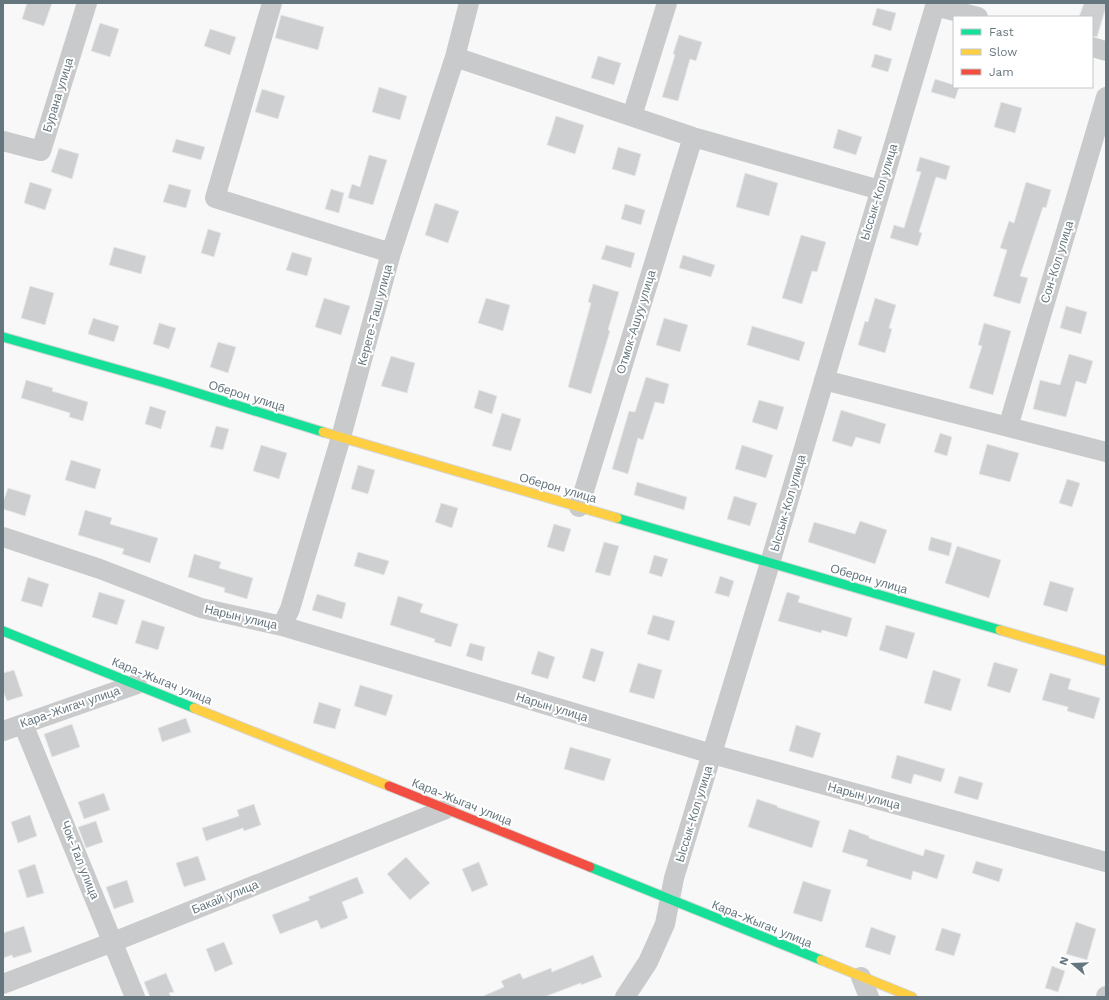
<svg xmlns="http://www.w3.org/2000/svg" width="1109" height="1000" font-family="'Work Sans',sans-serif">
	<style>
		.building { fill: #cdcfd0; stroke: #e8e8e8 }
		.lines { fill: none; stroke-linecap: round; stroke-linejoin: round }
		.fast-casing { stroke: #d4d5d6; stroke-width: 11 }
		.slow-casing { stroke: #d4d5d6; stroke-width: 11 }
		.jam-casing { stroke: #d4d5d6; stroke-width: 11 }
		.street { stroke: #c9cacb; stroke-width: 20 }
		.fast { stroke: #16e098; stroke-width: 9 }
		.slow { stroke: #ffcf43; stroke-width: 9 }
		.jam { stroke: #f24e42; stroke-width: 9 }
		.labels { text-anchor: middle; stroke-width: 4; stroke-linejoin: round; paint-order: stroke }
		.street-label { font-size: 12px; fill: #66767f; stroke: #fff }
	</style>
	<rect width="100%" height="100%" fill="#f8f8f8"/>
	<path class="building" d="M27,3h25l-8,23 -22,-7z
		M1084,3h22v4l-9,30 -5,-1v-19h-13z
		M877,8l19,5 -5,18 -19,-6z
		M281,15l43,12 -6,23 -43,-12z
		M100,23l19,6 -9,28 -19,-6z
		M210,29l26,8 -6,18 -26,-9z
		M679,35l23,7 -6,19 -6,-2 -12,42 -16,-4 13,-42 -2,-1z
		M875,54l17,5 -4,13 -17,-5z
		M598,56l23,7 -7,22 -23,-7z
		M935,79l19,6v2h5l-4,12 -24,-7z
		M379,87l28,9 -7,24 -28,-8z
		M262,89l23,7 -7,23 -23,-7z
		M1001,102l21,6 -7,25 -21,-6z
		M556,116l28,9 -9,29 -28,-9z
		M838,129l24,8 -6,18 -23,-7z
		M176,139l29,8 -4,13 -29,-8z
		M618,147l23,7 -6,22 -23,-7z
		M59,148l20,6 -7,25 -21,-7z
		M369,155l18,5 -14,45 -25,-7 4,-14 8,3z
		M920,157l30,9 -4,14 -10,-3 -17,55 3,1 -4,13 -28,-8 4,-13 10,3 17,-56 -5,-1z
		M745,173l33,10 -9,33 -33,-9z
		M30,182l22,7 -7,21 -21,-7z
		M1026,182l25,8 -5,18 -3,-1 -23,69 8,2 -8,26 -27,-8 14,-46 -7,-2 9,-27 5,2z
		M169,184l22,6 -5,18 -23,-6z
		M331,189l13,4 -5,20 -14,-4z
		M435,203l24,8 -11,32 -23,-8z
		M625,204l20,6 -4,15 -20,-6z
		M208,229l13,4 -7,24 -13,-4z
		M801,235l25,7 -9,30 -5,-1 -10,33 -20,-6z
		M606,245l29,8 -4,15 -30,-9z
		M114,247l32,9 -5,18 -32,-9z
		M292,252l20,6 -5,18 -21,-6z
		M683,255l32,10 -4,12 -32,-9z
		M593,284l26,8 -11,38 2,1 -19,63 -23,-7 23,-84 -3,-1z
		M30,286l24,7 -9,32 -24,-7z
		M324,298l26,8 -9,29 -26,-8z
		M486,298l24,7 -7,26 -25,-8z
		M875,298l21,7 -7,23 3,1 -7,24 -27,-8 7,-24 3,1z
		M1066,306l21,6 -6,22 -21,-6z
		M93,318l26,8 -5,16 -26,-8z
		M664,318l24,7 -8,27 -24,-7z
		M159,323l17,5 -7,21 -16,-5z
		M984,323l27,8 -18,64 -24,-7 13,-42 -4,-1z
		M752,326l53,16 -6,19 -52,-16z
		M218,342l18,5 -8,26 -18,-6z
		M1069,354l24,7 -7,23 -10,-3 -10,36 -33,-8 7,-29 20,5z
		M391,356l24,7 -8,30 -26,-7z
		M646,377l23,7 -5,20 -9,-2 -12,38 -5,-2 -10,36 -16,-5 17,-58 6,1z
		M26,380l27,8 -1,3 36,11 -5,19 -14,-4 1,-4 -49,-15z
		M479,390l18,6 -5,18 -18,-6z
		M759,400l25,7 -7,23 -25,-8z
		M150,406l16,5 -5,18 -16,-5z
		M841,410l45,14 -6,20 -24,-7 -4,10 -20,-6z
		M502,413l19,6 -10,32 -19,-5z
		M216,426l13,3 -6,21 -13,-3z
		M940,433l12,4 -5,19 -13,-4z
		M987,444l32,9 -9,29 -31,-8z
		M261,445l26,8 -8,26 -26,-8z
		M742,445l31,10 -7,23 -31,-9z
		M71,460l30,9 -6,20 -30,-9z
		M358,465l17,5 -7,24 -17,-5z
		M1067,479l13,4 -8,24 -13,-4z
		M637,482l50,15 -3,13 -50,-15z
		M8,488l23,7 -6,21 -22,-7v-7z
		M734,496l23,7 -7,23 -23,-7z
		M441,503l17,5 -6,20 -17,-6z
		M85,510l27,8 -2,6 48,14 -8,25 -28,-9 2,-5 -46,-14z
		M860,521l27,9 -12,34 -67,-22 6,-20 41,12z
		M554,524l17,5 -7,23 -17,-5z
		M931,537l21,6 -3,13 -21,-6z
		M604,542l15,4 -9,30 -15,-4z
		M957,546l44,14 -12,38 -44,-15z
		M358,552l31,9 -5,14 -30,-9z
		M194,554l27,8 -2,6 34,10 -6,21 -23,-7 1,-4 -37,-11z
		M654,555l14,4 -6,18 -13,-4z
		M720,576l14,5 -5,16 -14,-4z
		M28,577l21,7 -7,23 -21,-6z
		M1050,581l24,7 -7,24 -24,-7z
		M99,592l26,8 -8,25 -25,-8z
		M787,592l13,4 -2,6 54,16 -5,19 -25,-7 -1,3 -43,-12z
		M317,594l29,9 -4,16 -30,-9z
		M398,596l25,8 -3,8 38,12 -7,23 -17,-5 1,-3 -45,-14z
		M653,615l22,6 -6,20 -22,-7z
		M142,620l23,7 -7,23 -23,-7z
		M886,625l29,8 -8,26 -28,-9z
		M470,643l15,4 -3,14 -16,-5z
		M591,648l13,4 -9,30 -13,-4z
		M538,651l17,6 -7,22 -17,-5z
		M994,662l24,7 -8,24 -23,-7z
		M638,663l24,7 -8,29 -25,-7z
		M14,670l9,26 -16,5 -4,-10v-18z
		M933,670l28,9 -10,32 -27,-8z
		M1050,673l21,6 -3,10 32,9 -6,21 -27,-8 1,-4 -26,-7z
		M360,685l33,10 -7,21 -32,-10z
		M319,702l22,7 -6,20 -22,-6z
		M186,718l5,14 -29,10 -4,-14z
		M72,724l8,23 -28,10 -8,-23z
		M796,725l25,8 -8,25 -24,-7z
		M570,747l41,12 -7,22 -40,-12z
		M897,755l48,14 -4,13 -27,-8 -3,10 -20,-6z
		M959,776l24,7 -5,17 -24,-7z
		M104,793l6,17 -26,9 -6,-17z
		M757,799l21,7 -1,1 43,14 -8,27 -64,-21z
		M254,804l7,21 -17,6 -1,-3 -37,13 -4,-13 37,-12 -2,-6z
		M30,815l7,21 -19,7 -7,-21z
		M96,821l7,21 -17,6 -8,-21z
		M849,829l20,7v2l54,18 2,-7 20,6 -8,24 -24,-8 -2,9 -45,-14 2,-6 -26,-8z
		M198,856l8,24 -22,7 -8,-24z
		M406,857l24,26 -20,17 -23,-26z
		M976,861l27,8 -4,13 -27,-9z
		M479,862l9,23 -16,7 -10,-23z
		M35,864l9,29 -17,5 -9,-28z
		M357,877l7,16 -22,9 6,16 -27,11 -4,-9 -37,14 -8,-19 38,-15 -2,-3z
		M127,880l7,22 -20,7 -8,-22z
		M803,881l28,9 -9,32 -29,-9z
		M1076,922l20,7 -9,31 -21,-6z
		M24,926l8,26 -19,6 -1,-3 -9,3v-25z
		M871,927l25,9 -6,19 -25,-8z
		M942,928l19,6 -7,22 -19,-6z
		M224,942l9,22 -18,8 -9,-23z
		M593,955l9,22 -21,8v-2l-37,14h-63l23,-10 -3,-6 19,-8 3,6 28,-11 1,4z
		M1052,966l13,5 -7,21 -13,-4z
		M166,973l8,19 -5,1 2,4h-21l-6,-15z"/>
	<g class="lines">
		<defs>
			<path id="fast" d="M3,337l162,46 158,49
				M617,518l383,112
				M3,631l191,77
				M590,867l231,93"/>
			<path id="slow" d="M323,432l294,86
				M1000,630l106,31
				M194,708l195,78
				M821,960l91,37"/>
			<path id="jam" d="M389,786l201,81"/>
		</defs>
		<use href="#fast" class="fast-casing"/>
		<use href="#slow" class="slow-casing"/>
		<use href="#jam" class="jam-casing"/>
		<path class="street" d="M272,3l-57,195 176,55
			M935,6l43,11
			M1092,47l14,4
			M455,57l238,80 187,53
			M632,116l35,-113
			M3,141l38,10 46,-148
			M824,380l282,72
			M1008,427l98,-330
			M579,507l114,-370
			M3,537l97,32 101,39 81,18 430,128 394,108
			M282,626l8,-17 51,-172 50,-184 64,-196 14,-54
			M23,724l112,273
			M3,731l134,-47
			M861,977l8,20
			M3,984l110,-42 333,-133
			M625,997l23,-35 17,-38 9,-46 96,-315 166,-560
			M1106,997v-1"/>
		<use href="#fast" class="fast"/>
		<use href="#slow" class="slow"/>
		<use href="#jam" class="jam"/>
	</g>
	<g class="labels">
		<g class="street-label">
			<text transform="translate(58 95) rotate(-73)" y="4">Бурана улица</text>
			<text transform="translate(879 192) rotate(-73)" y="4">Ыссык-Кол улица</text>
			<text transform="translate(1057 262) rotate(-73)" y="4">Сон-Кол улица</text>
			<text transform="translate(375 315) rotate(-75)" y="4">Кереге-Таш улица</text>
			<text transform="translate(636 322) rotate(-73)" y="4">Отмок-Ашуу улица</text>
			<text transform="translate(247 396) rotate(17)" y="4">Оберон улица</text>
			<text transform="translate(558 488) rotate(16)" y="4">Оберон улица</text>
			<text transform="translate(788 503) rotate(-74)" y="4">Ыссык-Кол улица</text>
			<text transform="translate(869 579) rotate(16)" y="4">Оберон улица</text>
			<text transform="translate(241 617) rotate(13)" y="4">Нарын улица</text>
			<text transform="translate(162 681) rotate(22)" y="4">Кара-Жыгач улица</text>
			<text transform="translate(70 707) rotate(-19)" y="4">Кара-Жигач улица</text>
			<text transform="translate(552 707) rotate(17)" y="4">Нарын улица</text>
			<text transform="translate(864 796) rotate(15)" y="4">Нарын улица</text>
			<text transform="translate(462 802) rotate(22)" y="4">Кара-Жыгач улица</text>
			<text transform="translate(694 814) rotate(-73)" y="4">Ыссык-Кол улица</text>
			<text transform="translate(80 860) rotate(68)" y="4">Чок-Тал улица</text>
			<text transform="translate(225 897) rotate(-22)" y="4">Бакай улица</text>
			<text transform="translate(762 924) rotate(22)" y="4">Кара-Жыгач улица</text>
		</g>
	</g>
	<rect width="1109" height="1000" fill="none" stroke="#66767f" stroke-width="8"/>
	<rect x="953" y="16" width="140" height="72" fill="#ffffff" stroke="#c2c8cc"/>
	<rect x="961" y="29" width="20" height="6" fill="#16e098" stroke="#c2c8cc"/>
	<text x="989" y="36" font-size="12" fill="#66767f">Fast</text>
	<rect x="961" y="49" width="20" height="6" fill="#ffcf43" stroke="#c2c8cc"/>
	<text x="989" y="56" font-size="12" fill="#66767f">Slow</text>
	<rect x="961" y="69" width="20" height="6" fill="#f24e42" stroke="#c2c8cc"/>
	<text x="989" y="76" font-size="12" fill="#66767f">Jam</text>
	<g transform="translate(1073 964) rotate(289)" stroke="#ffffff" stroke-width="3" paint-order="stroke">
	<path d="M0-3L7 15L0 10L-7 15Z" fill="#66767f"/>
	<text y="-6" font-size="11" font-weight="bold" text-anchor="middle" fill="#66767f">N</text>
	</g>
</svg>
